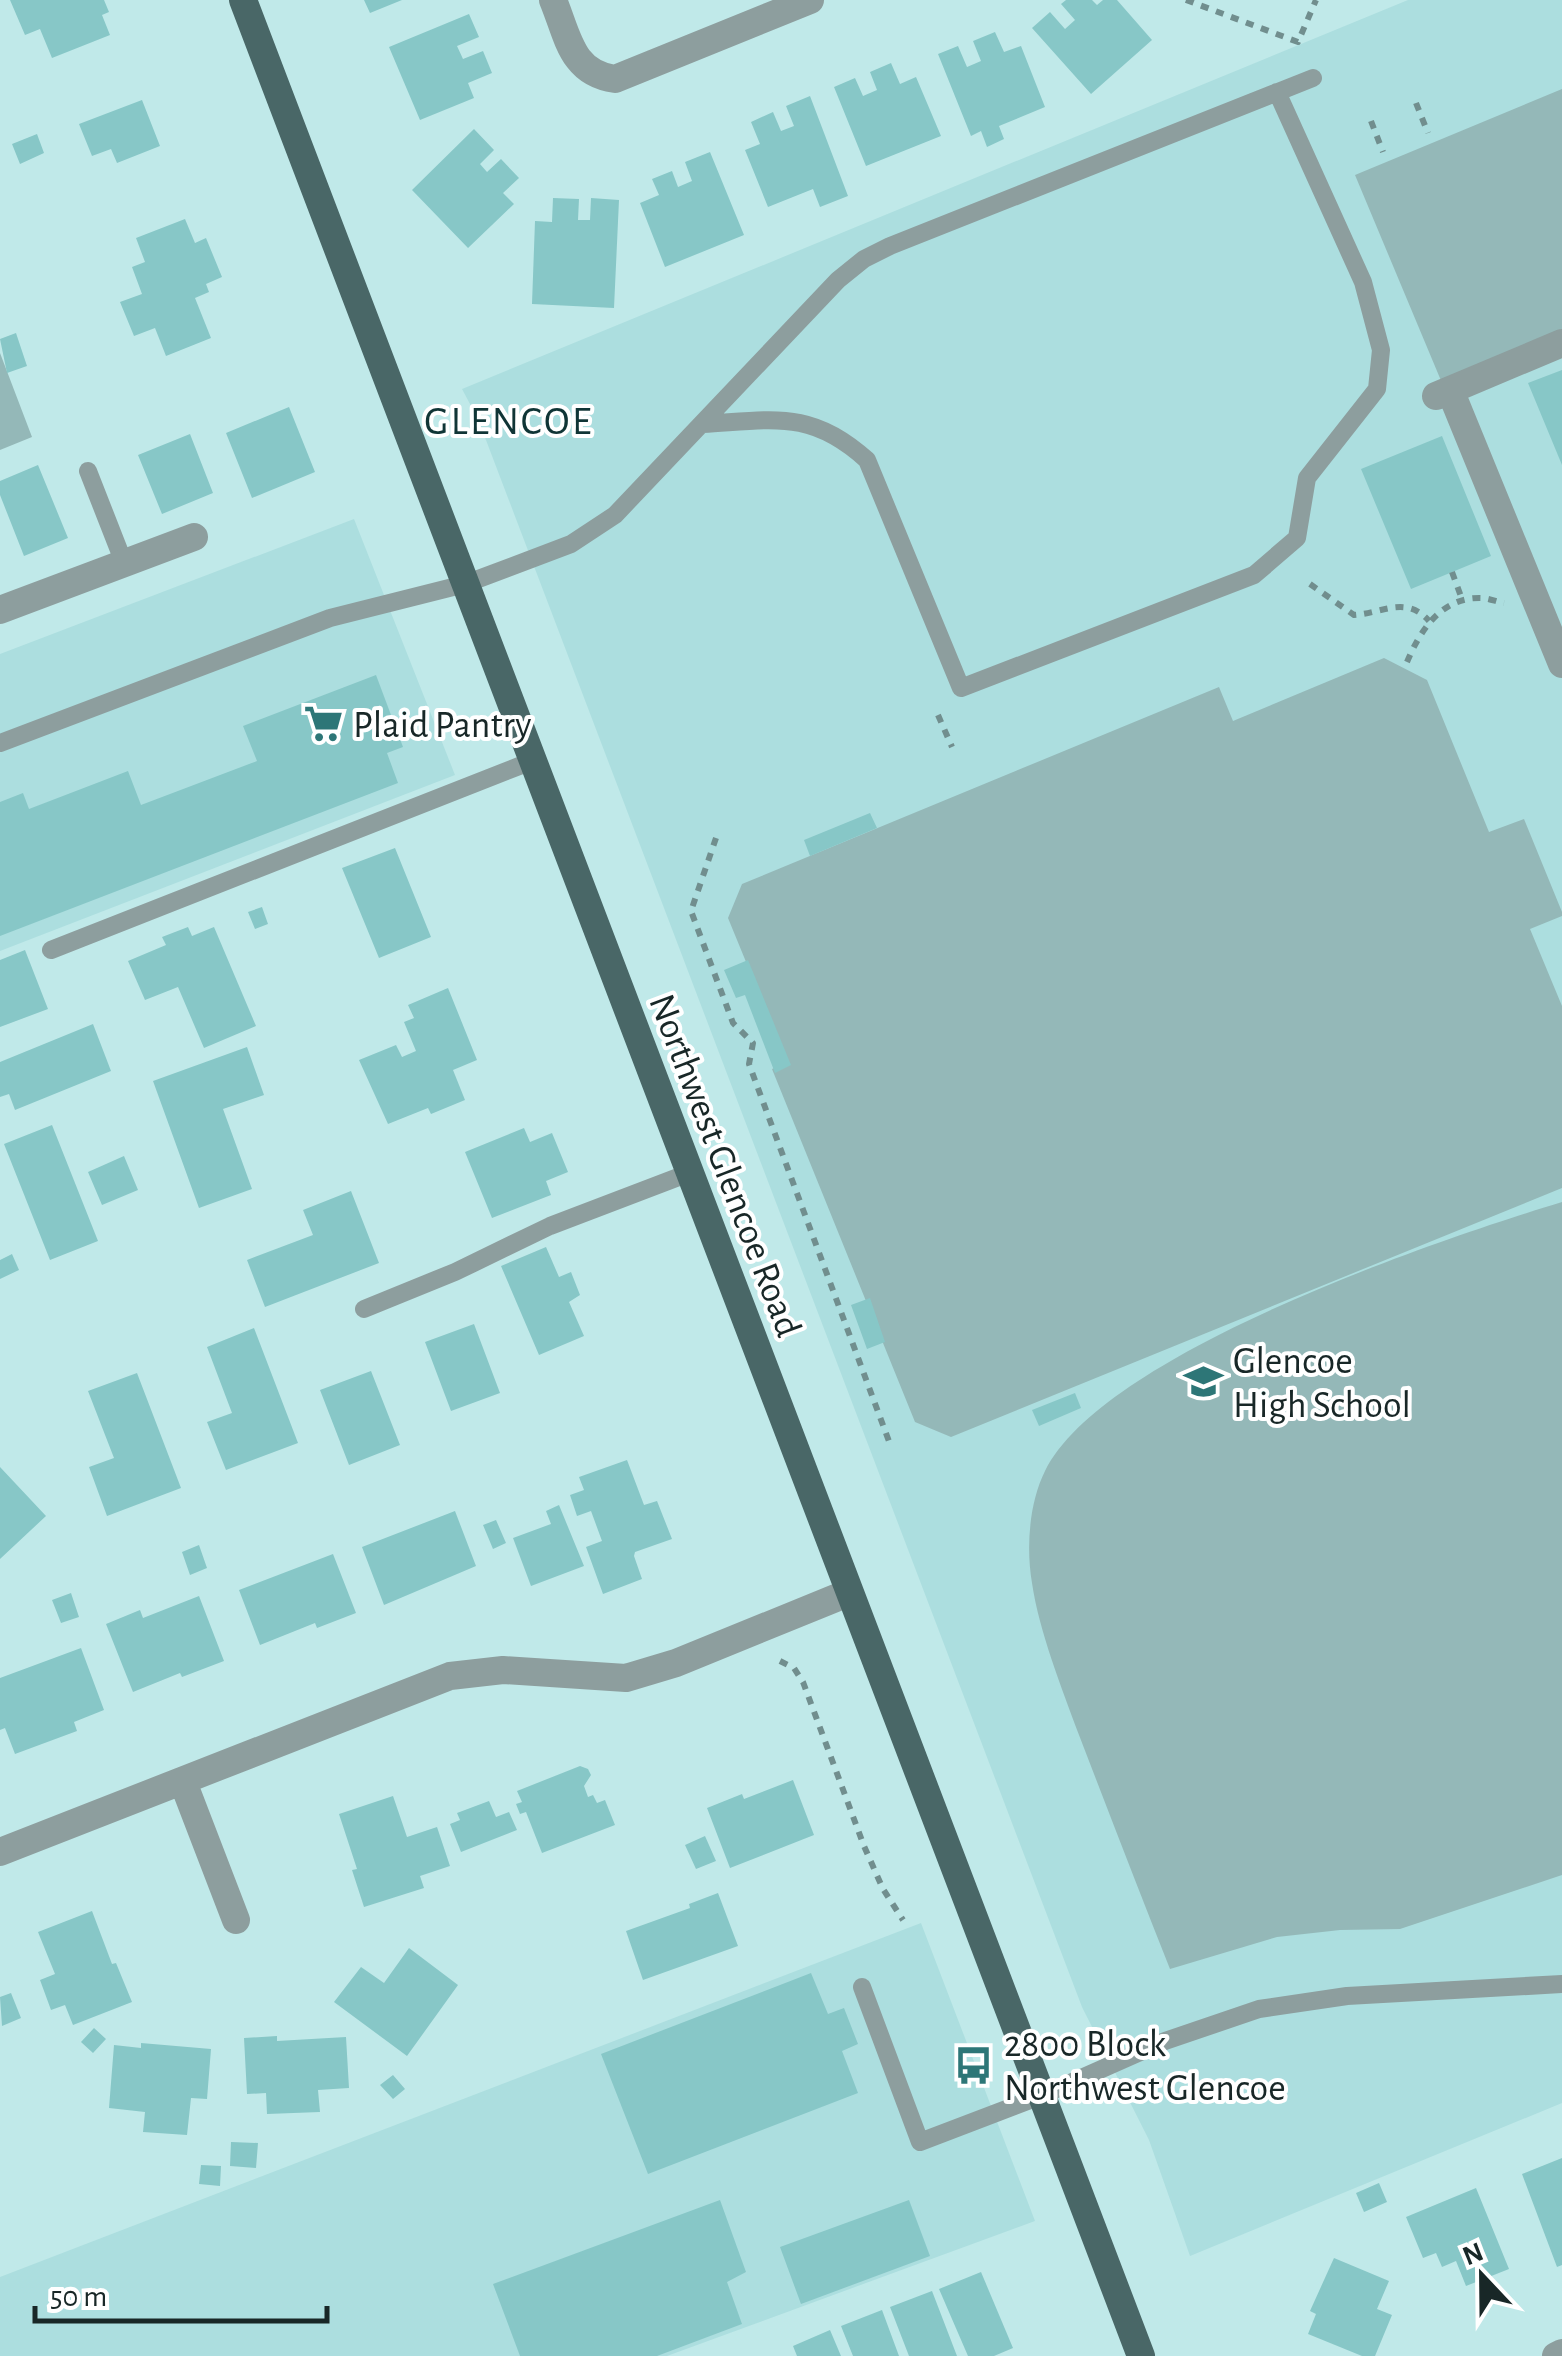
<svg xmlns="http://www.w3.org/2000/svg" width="1562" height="2356" font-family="'Alegreya Sans',sans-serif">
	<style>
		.built { fill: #acdedf }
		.green { fill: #94b8b8 }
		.building { fill: #87c7c7 }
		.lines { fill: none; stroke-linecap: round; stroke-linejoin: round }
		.path { stroke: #718e8e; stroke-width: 6; stroke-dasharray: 8 8; stroke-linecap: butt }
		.service { stroke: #8d9e9e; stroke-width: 18 }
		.pedestrian { stroke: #8d9e9e; stroke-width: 28 }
		.minor { stroke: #8d9e9e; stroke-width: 28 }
		.primary { stroke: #496767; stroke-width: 28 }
		.labels { text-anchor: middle; stroke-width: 8; stroke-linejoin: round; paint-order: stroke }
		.poi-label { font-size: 38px; fill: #182727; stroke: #fff; text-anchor: start }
		.street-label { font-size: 38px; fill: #182727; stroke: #fff }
		.neighbourhood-label { font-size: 40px; letter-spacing: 2.5px; fill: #103536; stroke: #fff }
	</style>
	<rect width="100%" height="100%" fill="#c0e9e9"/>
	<path class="built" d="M1408,0h154v2103l-372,153 -41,-116 -67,-133 -604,-1588 -16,-30z
		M354,519l101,256 -455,176v-297z
		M921,1923l114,298 -368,135h-667v-79z"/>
	<path class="green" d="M1562,89v244l-120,50 -87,-208z
		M0,353l32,84 -32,13z
		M1384,658l43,22 62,152 35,-13 38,93v4l-32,13 32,77v182l-611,249 -36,-15 -143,-353 15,-7 -59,-144 14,-34 477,-197 14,34z
		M1562,1202v673l-162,54 -60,1 -63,7 -107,32c-31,-78 -61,-156 -91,-234 -17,-46 -40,-104 -47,-152 -6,-35 -3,-80 13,-112 58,-118 392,-231 517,-269z"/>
	<path class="building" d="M10,0h94l5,12 -7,3 8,20 -58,23 -12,-29 -15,6z
		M364,0h38l-32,13z
		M1066,0h26l5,5 6,-5h14l35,40 -61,54 -59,-66 18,-16 15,17 10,-9 -14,-16z
		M469,14l10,23 -22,9 6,13 20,-8 9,22 -24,10 6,15 -54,22 -31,-73z
		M995,32l9,20 17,-6 24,61 -46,19 5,13 -17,8 -6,-16 -10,5 -33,-82 20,-8 9,21 14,-6 -8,-20z
		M891,63l9,21 16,-7 25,59 -75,30 -32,-79 21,-9 8,18 14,-6 -7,-18z
		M810,96l38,100 -28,11 -7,-18 -45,18 -23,-57 15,-6 -9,-22 22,-10 8,19 13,-5 -8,-20z
		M142,100l18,46 -43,17 -6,-14 -19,7 -13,-32z
		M474,129l20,21 -14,14 7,8 14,-13 18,19 -16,15 11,11 -46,44 -56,-58z
		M37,134l7,19 -24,11 -8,-20z
		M710,152l34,83 -79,32 -25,-64 19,-8 -7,-16 20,-8 6,16 14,-6 -7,-19z
		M553,198l26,1 -1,21h12l1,-22 28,2 -5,108 -82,-4 3,-83 17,1z
		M185,219l10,24 11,-5 16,39 -16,7 3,8 -14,6 16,40 -45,18 -11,-28 -21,8 -14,-34 22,-8 -10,-27 13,-5 -9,-24z
		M16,333l11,33 -20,7 -7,-34z
		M1562,370v95l-34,-82z
		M289,407l26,65 -63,26 -26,-65z
		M190,434l23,59 -51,21 -24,-59z
		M1442,436l49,120 -80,33 -50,-120z
		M38,465l30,73 -44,18 -24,-61v-14z
		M376,675l27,72 -16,6 11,30 -398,153v-134l23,-9 6,16 99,-38 13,34 116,-44 -14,-35z
		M870,813l7,15 -67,28 -6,-16z
		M395,848l36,89 -52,21 -37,-90z
		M262,907l6,17 -13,5 -7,-17z
		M188,927l4,9 22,-9 42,99 -52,22 -26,-61 -33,13 -17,-39 38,-16 -4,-8z
		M25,950l23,59 -48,18v-67z
		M748,960l43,105 -16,8 -30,-78 -9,3 -12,-28z
		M448,988l29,72 -24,10 12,30 -34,14 -3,-6 -40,16 -29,-64 37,-15 6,12 14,-6 -12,-29 10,-4 -6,-13z
		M93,1024l18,47 -96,39 -6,-16 -9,3v-35z
		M247,1047l17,48 -41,14 29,80 -53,19 -46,-127z
		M52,1125l46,116 -48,19 -46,-116z
		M524,1128l6,14 22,-9 16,39 -22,9 5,14 -59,23 -27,-66z
		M124,1156l14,34 -36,15 -14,-33z
		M351,1191l28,72 -114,44 -18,-47 66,-25 -10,-25z
		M546,1247l13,30 12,-5 9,23 -11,7 15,34 -45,19 -38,-89z
		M12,1254l7,16 -19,9v-19z
		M870,1298l15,44 -18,7 -16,-44z
		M474,1324l26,69 -49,18 -26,-69z
		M254,1328l44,115 -72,27 -19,-48 25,-9 -25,-66z
		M371,1371l29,74 -51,20 -29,-75z
		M137,1373l44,115 -74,28 -18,-49 25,-9 -26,-67z
		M1075,1393l6,15 -42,18 -7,-16z
		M627,1460l17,45 13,-4 15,38 -37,13 -1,4 8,23 -39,15 -17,-47 16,-6 -11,-30 -14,5 -7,-21 14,-5 -5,-13z
		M0,1467l46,49 -46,43z
		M559,1505l25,61 -53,20 -18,-48 38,-14 -5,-13z
		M455,1511l21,55 -92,39 -22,-58z
		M496,1520l10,23 -13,6 -10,-24z
		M199,1545l8,23 -17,7 -8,-23z
		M333,1554l23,59 -39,15 -2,-5 -55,22 -21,-55z
		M71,1593l8,24 -18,6 -9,-23z
		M199,1596l25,65 -42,16 -2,-4 -47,19 -27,-68 34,-14 3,8z
		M81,1648l23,62 -30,12 3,9 -62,23 -10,-26 -5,2v-52z
		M580,1766l8,3 3,6 -7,11 4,11 5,-2 4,8 8,-3 10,25 -73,28 -16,-41 -6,2 -4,-10 6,-2 -5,-11z
		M793,1780l21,55 -84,33 -23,-60 35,-14 2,5z
		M393,1796l14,41 30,-10 13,39 -30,10 4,12 -60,19 -12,-37 5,-1 -18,-55z
		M489,1801l7,16 13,-5 8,18 -56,22 -11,-28 10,-4 -3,-7z
		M705,1836l11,25 -20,8 -11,-24z
		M718,1893l20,53 -95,34 -17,-49 64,-23 -1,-4z
		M92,1911l20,53 4,-1 16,39 -59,23 -8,-20 -14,5 -11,-30 15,-6 -17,-42z
		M409,1948l49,37 -51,71 -73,-54 27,-35 23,16z
		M811,1973l17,41 16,-6 14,36 -16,7 16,42 -210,81 -47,-120z
		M11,1993l10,25 -19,8 -2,-29z
		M94,2028l12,11 -13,14 -12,-11z
		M277,2036v5l69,-4 3,51 -31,2 2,22 -53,2 -1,-21 -19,1 -3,-56z
		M141,2043l70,6 -4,50 -16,-1 -4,37 -44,-3 2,-20 -36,-4 5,-63 27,3z
		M393,2075l12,14 -12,10 -13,-14z
		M231,2142l27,1 -2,25 -26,-2z
		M1562,2158v107l-5,2 -35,-93z
		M201,2165l20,1 -1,20 -21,-2z
		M1379,2183l8,19 -23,10 -8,-19z
		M1476,2188l33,81 -43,17 -10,-25 -14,6 -6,-14 -13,5 -17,-41z
		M720,2200l26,72 -19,10 15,42 -85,32h-137l-27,-72z
		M909,2200l21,56 -129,48 -21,-57z
		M1334,2258l55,23 -12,28 15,6 -17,41h-13l-54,-22 8,-20 -6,-3z
		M981,2272l32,76 -19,8h-26l-29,-67z
		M932,2291l25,65h-48l-19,-49z
		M882,2310l17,46h-46l-12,-30z
		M830,2330l11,26h-44l-4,-10z"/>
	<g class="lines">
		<path class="path" d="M1186,0l112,42 18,-42
			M1416,103l12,30
			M1371,121l12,31
			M1452,572l11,30
			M1310,584l44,31c29,-2 52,-20 75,6
			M1407,662c13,-31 34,-65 74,-64 7,0 16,4 23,5
			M938,715l14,32
			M716,838l-25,73 42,112 20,20 -4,21 141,380
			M780,1661l14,7 9,14 61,164 19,43 20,31"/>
		<path class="service" d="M703,424c70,-4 108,-15 164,36l94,228 293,-113 43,-37 10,-60 70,-89 4,-39 -18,-68 -86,-190
			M88,471l36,92
			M0,743l330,-125 135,-34 106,-40 44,-29 223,-235 26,-21 26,-13 423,-168
			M51,950l481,-189
			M364,1309l91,-37 95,-46 139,-53
			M862,1987l58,155 123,-47 122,-54 94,-32 88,-13 215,-12"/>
		<path class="pedestrian" d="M1450,390l112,274
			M1436,396l126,-53"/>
		<path class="minor" d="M553,0c15,36 18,73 62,79l195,-79
			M0,610l194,-73
			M183,1782l53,138
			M0,1852l450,-176 53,-6 123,8 50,-15 172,-70
			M1556,2356l6,-3"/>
		<path class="primary" d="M243,0l898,2356"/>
	</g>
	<defs>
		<symbol id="supermarket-bare" viewBox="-9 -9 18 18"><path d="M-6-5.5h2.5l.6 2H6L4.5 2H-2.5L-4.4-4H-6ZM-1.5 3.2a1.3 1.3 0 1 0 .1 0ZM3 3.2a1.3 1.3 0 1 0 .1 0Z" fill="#2d7677" stroke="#fff" stroke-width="2.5" paint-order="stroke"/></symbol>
		<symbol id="school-bare" viewBox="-9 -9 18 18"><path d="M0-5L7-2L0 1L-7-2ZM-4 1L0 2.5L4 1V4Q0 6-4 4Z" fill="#2d7677" stroke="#fff" stroke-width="2.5" paint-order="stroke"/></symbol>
		<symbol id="bus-bare" viewBox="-9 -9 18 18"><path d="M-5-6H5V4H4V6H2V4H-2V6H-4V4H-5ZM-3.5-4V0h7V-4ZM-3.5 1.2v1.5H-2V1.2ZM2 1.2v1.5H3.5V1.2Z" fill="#2d7677" stroke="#fff" stroke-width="2.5" paint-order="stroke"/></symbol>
	</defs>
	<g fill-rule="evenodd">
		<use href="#supermarket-bare" x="296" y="696" width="55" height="55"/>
		<use href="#school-bare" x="1176" y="1354" width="55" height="55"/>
		<use href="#bus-bare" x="946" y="2038" width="55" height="55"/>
	</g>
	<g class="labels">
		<g class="poi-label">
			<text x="353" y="737">Plaid Pantry</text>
			<text x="1233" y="1373">Glencoe<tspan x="1233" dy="44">High School</tspan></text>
			<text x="1004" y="2056">2800 Block<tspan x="1004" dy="44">Northwest Glencoe</tspan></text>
		</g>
		<g class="street-label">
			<text transform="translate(726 1165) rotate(69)" y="13">Northwest Glencoe Road</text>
		</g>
		<g class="neighbourhood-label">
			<text x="509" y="434">GLENCOE</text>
		</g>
	</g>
	<g transform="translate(1482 2276) rotate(338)" stroke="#ffffff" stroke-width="8" paint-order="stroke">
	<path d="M0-8L18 38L0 25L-18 38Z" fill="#182727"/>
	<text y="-15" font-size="28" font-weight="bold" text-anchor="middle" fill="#182727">N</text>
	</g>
	<path d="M35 2306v15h292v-15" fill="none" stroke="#182727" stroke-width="5"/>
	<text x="50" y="2306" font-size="30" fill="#182727" stroke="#ffffff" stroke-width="8" paint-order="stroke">50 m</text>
</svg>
